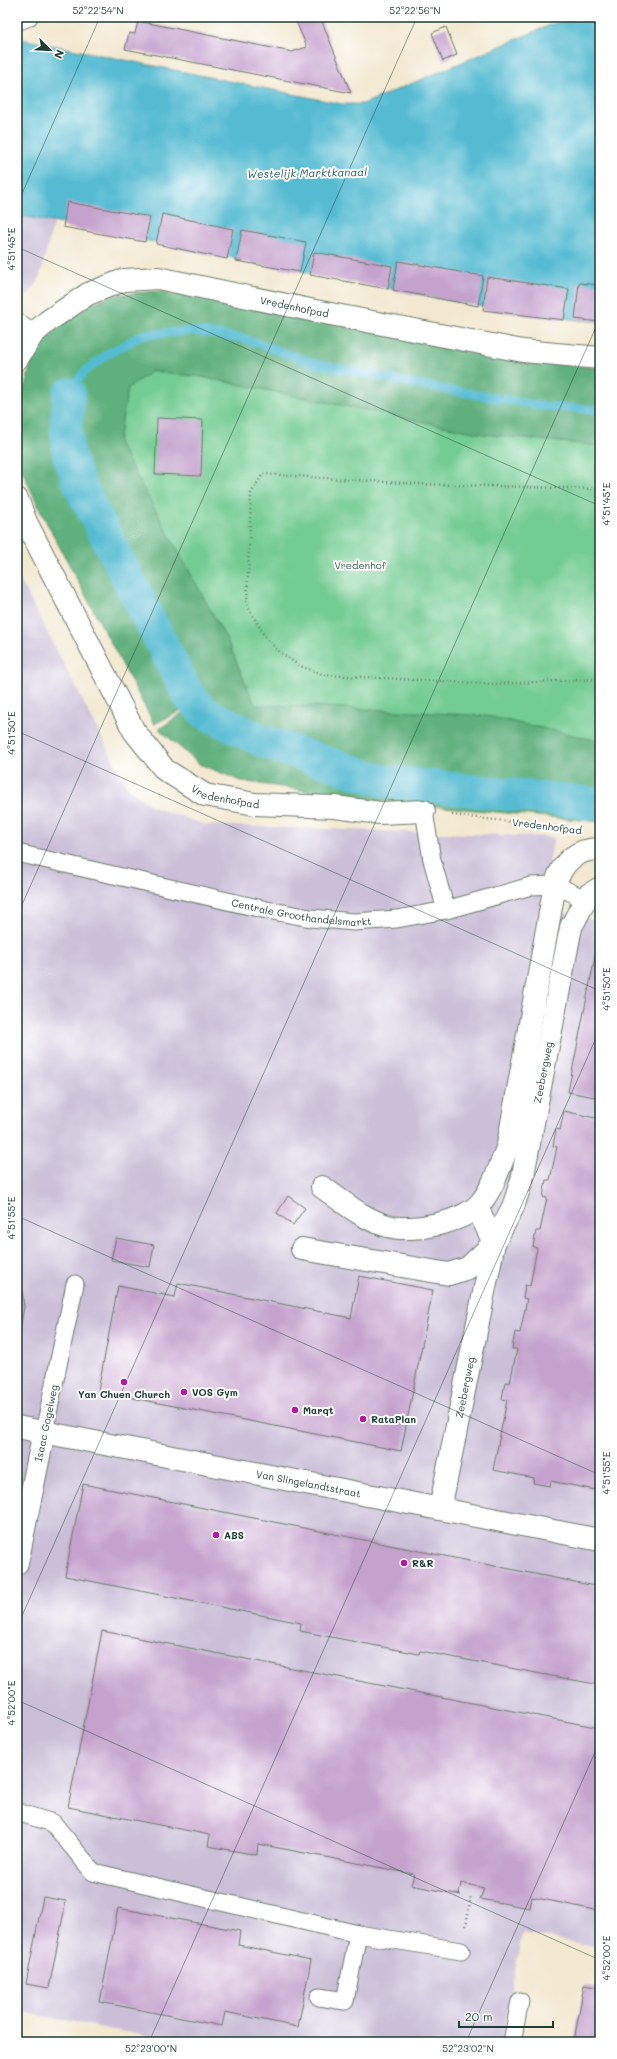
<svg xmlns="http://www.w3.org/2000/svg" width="617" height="2059" font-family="Mali,sans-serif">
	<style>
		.industrial { fill: #cabfd7 }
		.green { fill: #73cc92; stroke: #498463 }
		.forest { fill: #5eb07c; stroke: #3e7658 }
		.water { fill: #54bbd1; stroke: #3a7c82 }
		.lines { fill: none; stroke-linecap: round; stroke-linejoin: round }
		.stream { stroke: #54bbd1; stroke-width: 9 }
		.canal { stroke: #54bbd1; stroke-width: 33 }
		.building { fill: #c4a2cd }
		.service-casing { stroke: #69796a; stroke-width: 19 }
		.minor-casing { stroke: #69796a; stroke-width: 24 }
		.path { stroke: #69796a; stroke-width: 2.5; stroke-dasharray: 1 3; stroke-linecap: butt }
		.service { stroke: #fff; stroke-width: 17 }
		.minor { stroke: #fff; stroke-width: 22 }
		.ticks { fill: none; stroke: #1f3d34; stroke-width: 1; stroke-opacity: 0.45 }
		.poi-dot { fill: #b5179e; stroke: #fff; stroke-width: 1.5 }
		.labels { text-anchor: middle; stroke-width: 4; stroke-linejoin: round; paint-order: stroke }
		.street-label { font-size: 10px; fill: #1f3d34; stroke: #fff }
		.park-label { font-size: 10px; fill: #34614c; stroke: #fff }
		.poi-label { font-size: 10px; font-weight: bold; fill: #1f3d34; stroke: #fff; text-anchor: start }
		.water-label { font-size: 11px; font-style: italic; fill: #2f6363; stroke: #fff }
		.neatline { fill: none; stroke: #1f3d34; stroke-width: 1.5 }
		.ticks-label { font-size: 10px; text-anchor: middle; fill: #1f3d34 }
	</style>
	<rect width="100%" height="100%" fill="#fff"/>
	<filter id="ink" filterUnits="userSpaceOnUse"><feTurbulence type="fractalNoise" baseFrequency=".025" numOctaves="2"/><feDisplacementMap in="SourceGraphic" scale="8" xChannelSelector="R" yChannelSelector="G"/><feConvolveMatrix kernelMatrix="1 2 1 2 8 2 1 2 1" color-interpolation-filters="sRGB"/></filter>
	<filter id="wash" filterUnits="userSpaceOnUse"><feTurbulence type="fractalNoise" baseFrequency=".012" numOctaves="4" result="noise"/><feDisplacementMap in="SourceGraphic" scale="16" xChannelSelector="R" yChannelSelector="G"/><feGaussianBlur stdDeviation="0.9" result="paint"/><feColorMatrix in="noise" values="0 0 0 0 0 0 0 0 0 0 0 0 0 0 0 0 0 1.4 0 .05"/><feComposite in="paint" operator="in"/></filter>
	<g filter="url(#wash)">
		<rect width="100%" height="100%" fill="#f2e8cf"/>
		<path class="industrial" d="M17,215l37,7 -16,61 -21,25z
			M17,574l111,214 25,19 53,18 348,12 -20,108 26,-33 40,9v1026l-78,-14 -20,109h-326l-159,-31z"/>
		<path class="green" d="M112,361l488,53v373l-370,-75 -147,-319z"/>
		<path class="forest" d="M160,291l152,28 183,39 105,10v78l-117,-12 -281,-57 -50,-6 -24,17 -10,54 109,198 28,65 56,1 176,10 113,25v81l-241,-23 -118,-18 -42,-17 -40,-35 36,-25 -41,20 -113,-212 -21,-46 -1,-31 1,-33 12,-41 9,-16 16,-17 38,-26 18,-7z"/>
		<path class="water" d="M569,17h31v305l-31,-3 -112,-17 -440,-87v-177l325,66h21z"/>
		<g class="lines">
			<path class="stream" d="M69,394l14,-21 23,-18 36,-20 50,-4 50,7 74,26 99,20 127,22 58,4"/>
			<path class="canal" d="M69,394l-3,32 2,27 12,33 109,210 15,16 60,30 119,39 217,23"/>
		</g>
		<g id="blocks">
			<path class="building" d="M294,17h26l31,76 -226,-44 4,-16 6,1 3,-13 154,31 15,-5z
				M446,27l11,28 -14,6 -11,-28z
				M67,202l83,15 -5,25 -82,-15z
				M162,214l71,15 -6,30 -71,-15z
				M242,230l64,12 -6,30 -64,-11z
				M314,252l78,14 -4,23 -78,-14z
				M398,261l85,15 -5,30 -85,-16z
				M487,277l82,12 -5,31 -81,-10z
				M579,283l21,2v37l-25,-3z
				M157,418l46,2 -2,56 -46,-2z
				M599,937l1,1v160l-32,-6z
				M564,1111l36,8v372l-49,-10 -1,5 -17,-3 1,-5 -41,-8 14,-70 -5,-1 3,-17 5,1 7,-34h-5l3,-17 5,1 7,-34 -4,-1 2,-13 5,1 7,-38 -4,-1 3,-16h4l7,-33 -4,-1 3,-17h4l7,-33 -4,-1 3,-17 4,1z
				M288,1196l17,12 -12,17 -16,-12z
				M116,1238l38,7 -4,22 -39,-7z
				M359,1276l74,14 -32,161 -303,-60 20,-105 57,11 3,-14 173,35z
				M17,1282l4,1 3,24 -6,34z
				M83,1484l517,103v98l-180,-34 -1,3 -119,-23 1,-8 -236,-47z
				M102,1631l498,97v183l-68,-14 -2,11 -50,-9 4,-11 -23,-5 -2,10 2,2 -50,-10 3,-11 -156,-30 -1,11 -49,-9 2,-11 -142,-28z
				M43,1897l23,4 -17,87 -23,-4z
				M118,1908l122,23 -2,14 73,15 -13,67 -73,-15 -3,14 -122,-24z
				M584,1985l16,3v54l-26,-1z"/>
		</g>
	</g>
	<g filter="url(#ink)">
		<use href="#blocks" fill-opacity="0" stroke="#69796a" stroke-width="1"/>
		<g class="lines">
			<defs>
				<g id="service">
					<path d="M19,21l10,-4"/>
					<path d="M17,321l16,13"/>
					<path d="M424,811l8,49 14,50"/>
					<path id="s1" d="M17,853l250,57 44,8 43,4 43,-3 49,-9 85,-24 24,-1 30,14"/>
					<path d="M44,1432l31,-148"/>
					<path d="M17,1812l36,11 40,49 265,62 103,17"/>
					<path d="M319,1997l26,4 13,-67"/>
					<path d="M512,2042l8,-41"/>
				</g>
				<g id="minor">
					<path id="s2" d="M17,359l16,-25 15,-13 40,-27 36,-14 34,-2 157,33 208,40 77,7"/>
					<path id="s3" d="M17,499l9,23 108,209 31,39 40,25 50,9 80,3 45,6 44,-2"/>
					<path d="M322,1187c20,14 42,33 66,39 24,7 79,-4 94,-25 12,-16 19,-37 26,-56l47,-260c7,-22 20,-36 45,-36"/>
					<path id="s4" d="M302,1249l147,25 19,-6 26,-25 19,-36 9,-27 49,-253 17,-32 12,-7"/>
					<path id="s5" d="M17,1427l583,113"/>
					<path id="s6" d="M440,1509l54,-266 -17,-36"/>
					<path d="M17,1563l27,-131"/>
				</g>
			</defs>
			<use href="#service" class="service-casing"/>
			<use href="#minor" class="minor-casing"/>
			<path class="path" d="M600,489l-182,-5 -155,-10 -12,19 -4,112 17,30 13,15 21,15 27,10 169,9 106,-5
				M452,815l114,13
				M17,1852l2,-13
				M466,1926l5,-31"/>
			<use href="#service" class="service"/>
			<use href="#minor" class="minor"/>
		</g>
	</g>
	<path class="ticks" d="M590,17l10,5M17,205l83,-188M17,247l583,259M17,731l583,260M17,916l400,-899M17,1216l583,259M17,1627l583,-1309M17,1700l583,260M149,2042l451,-1013M466,2042l134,-301"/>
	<g class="poi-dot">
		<circle cx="124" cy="1382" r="4"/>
		<circle cx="184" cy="1392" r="4"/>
		<circle cx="295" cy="1410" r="4"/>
		<circle cx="363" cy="1419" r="4"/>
		<circle cx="216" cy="1535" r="4"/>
		<circle cx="404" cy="1563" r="4"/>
	</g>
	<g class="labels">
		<g class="street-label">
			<text dy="4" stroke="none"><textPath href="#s2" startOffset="310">Vredenhofpad</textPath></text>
			<text dy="4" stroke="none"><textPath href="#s3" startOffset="377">Vredenhofpad</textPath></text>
			<text transform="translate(547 826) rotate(7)" y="4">Vredenhofpad</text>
			<text dy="4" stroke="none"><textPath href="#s1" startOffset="291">Centrale Groothandelsmarkt</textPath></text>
			<text dy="4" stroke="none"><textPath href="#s4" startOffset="384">Zeebergweg</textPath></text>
			<text dy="4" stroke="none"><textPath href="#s6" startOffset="124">Zeebergweg</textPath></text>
			<text transform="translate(46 1423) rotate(-78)" y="4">Isaac Gogelweg</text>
			<text dy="4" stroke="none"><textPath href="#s5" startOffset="297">Van Slingelandtstraat</textPath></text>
		</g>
		<g class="park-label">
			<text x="360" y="569">Vredenhof</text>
		</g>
		<g class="poi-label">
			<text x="192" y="1396">VOS Gym</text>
			<text x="124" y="1398" text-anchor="middle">Yan Chuen Church</text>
			<text x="303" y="1414">Marqt</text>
			<text x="371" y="1423">RataPlan</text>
			<text x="224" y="1539">ABS</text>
			<text x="412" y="1567">R&amp;R</text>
		</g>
		<g class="water-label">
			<text transform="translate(307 173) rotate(-1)" y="4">Westelijk Marktkanaal</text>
		</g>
	</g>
	<rect width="617" height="2059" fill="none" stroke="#fff" stroke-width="44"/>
	<g transform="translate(50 50) rotate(114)" stroke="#ffffff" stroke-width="3" paint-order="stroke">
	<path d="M0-3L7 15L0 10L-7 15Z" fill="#1f3d34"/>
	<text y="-6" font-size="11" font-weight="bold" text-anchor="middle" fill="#1f3d34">N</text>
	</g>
	<path d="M459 2021v6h94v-6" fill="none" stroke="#1f3d34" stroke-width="2"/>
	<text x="465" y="2021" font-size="12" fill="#1f3d34" stroke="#ffffff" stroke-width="3" paint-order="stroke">20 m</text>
	<rect x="22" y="22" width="573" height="2015" class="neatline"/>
	<g class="ticks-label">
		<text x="98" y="14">52°22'54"N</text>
		<text x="415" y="14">52°22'56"N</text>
		<text transform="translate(11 249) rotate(-90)" y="4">4°51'45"E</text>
		<text transform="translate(606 504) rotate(-90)" y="4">4°51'45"E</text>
		<text transform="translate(11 733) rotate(-90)" y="4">4°51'50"E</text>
		<text transform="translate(606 989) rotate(-90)" y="4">4°51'50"E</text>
		<text transform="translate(11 1218) rotate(-90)" y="4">4°51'55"E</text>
		<text transform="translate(606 1473) rotate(-90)" y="4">4°51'55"E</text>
		<text transform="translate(11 1703) rotate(-90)" y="4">4°52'00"E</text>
		<text transform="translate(606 1958) rotate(-90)" y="4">4°52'00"E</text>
		<text x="151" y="2052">52°23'00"N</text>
		<text x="468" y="2052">52°23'02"N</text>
	</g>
</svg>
